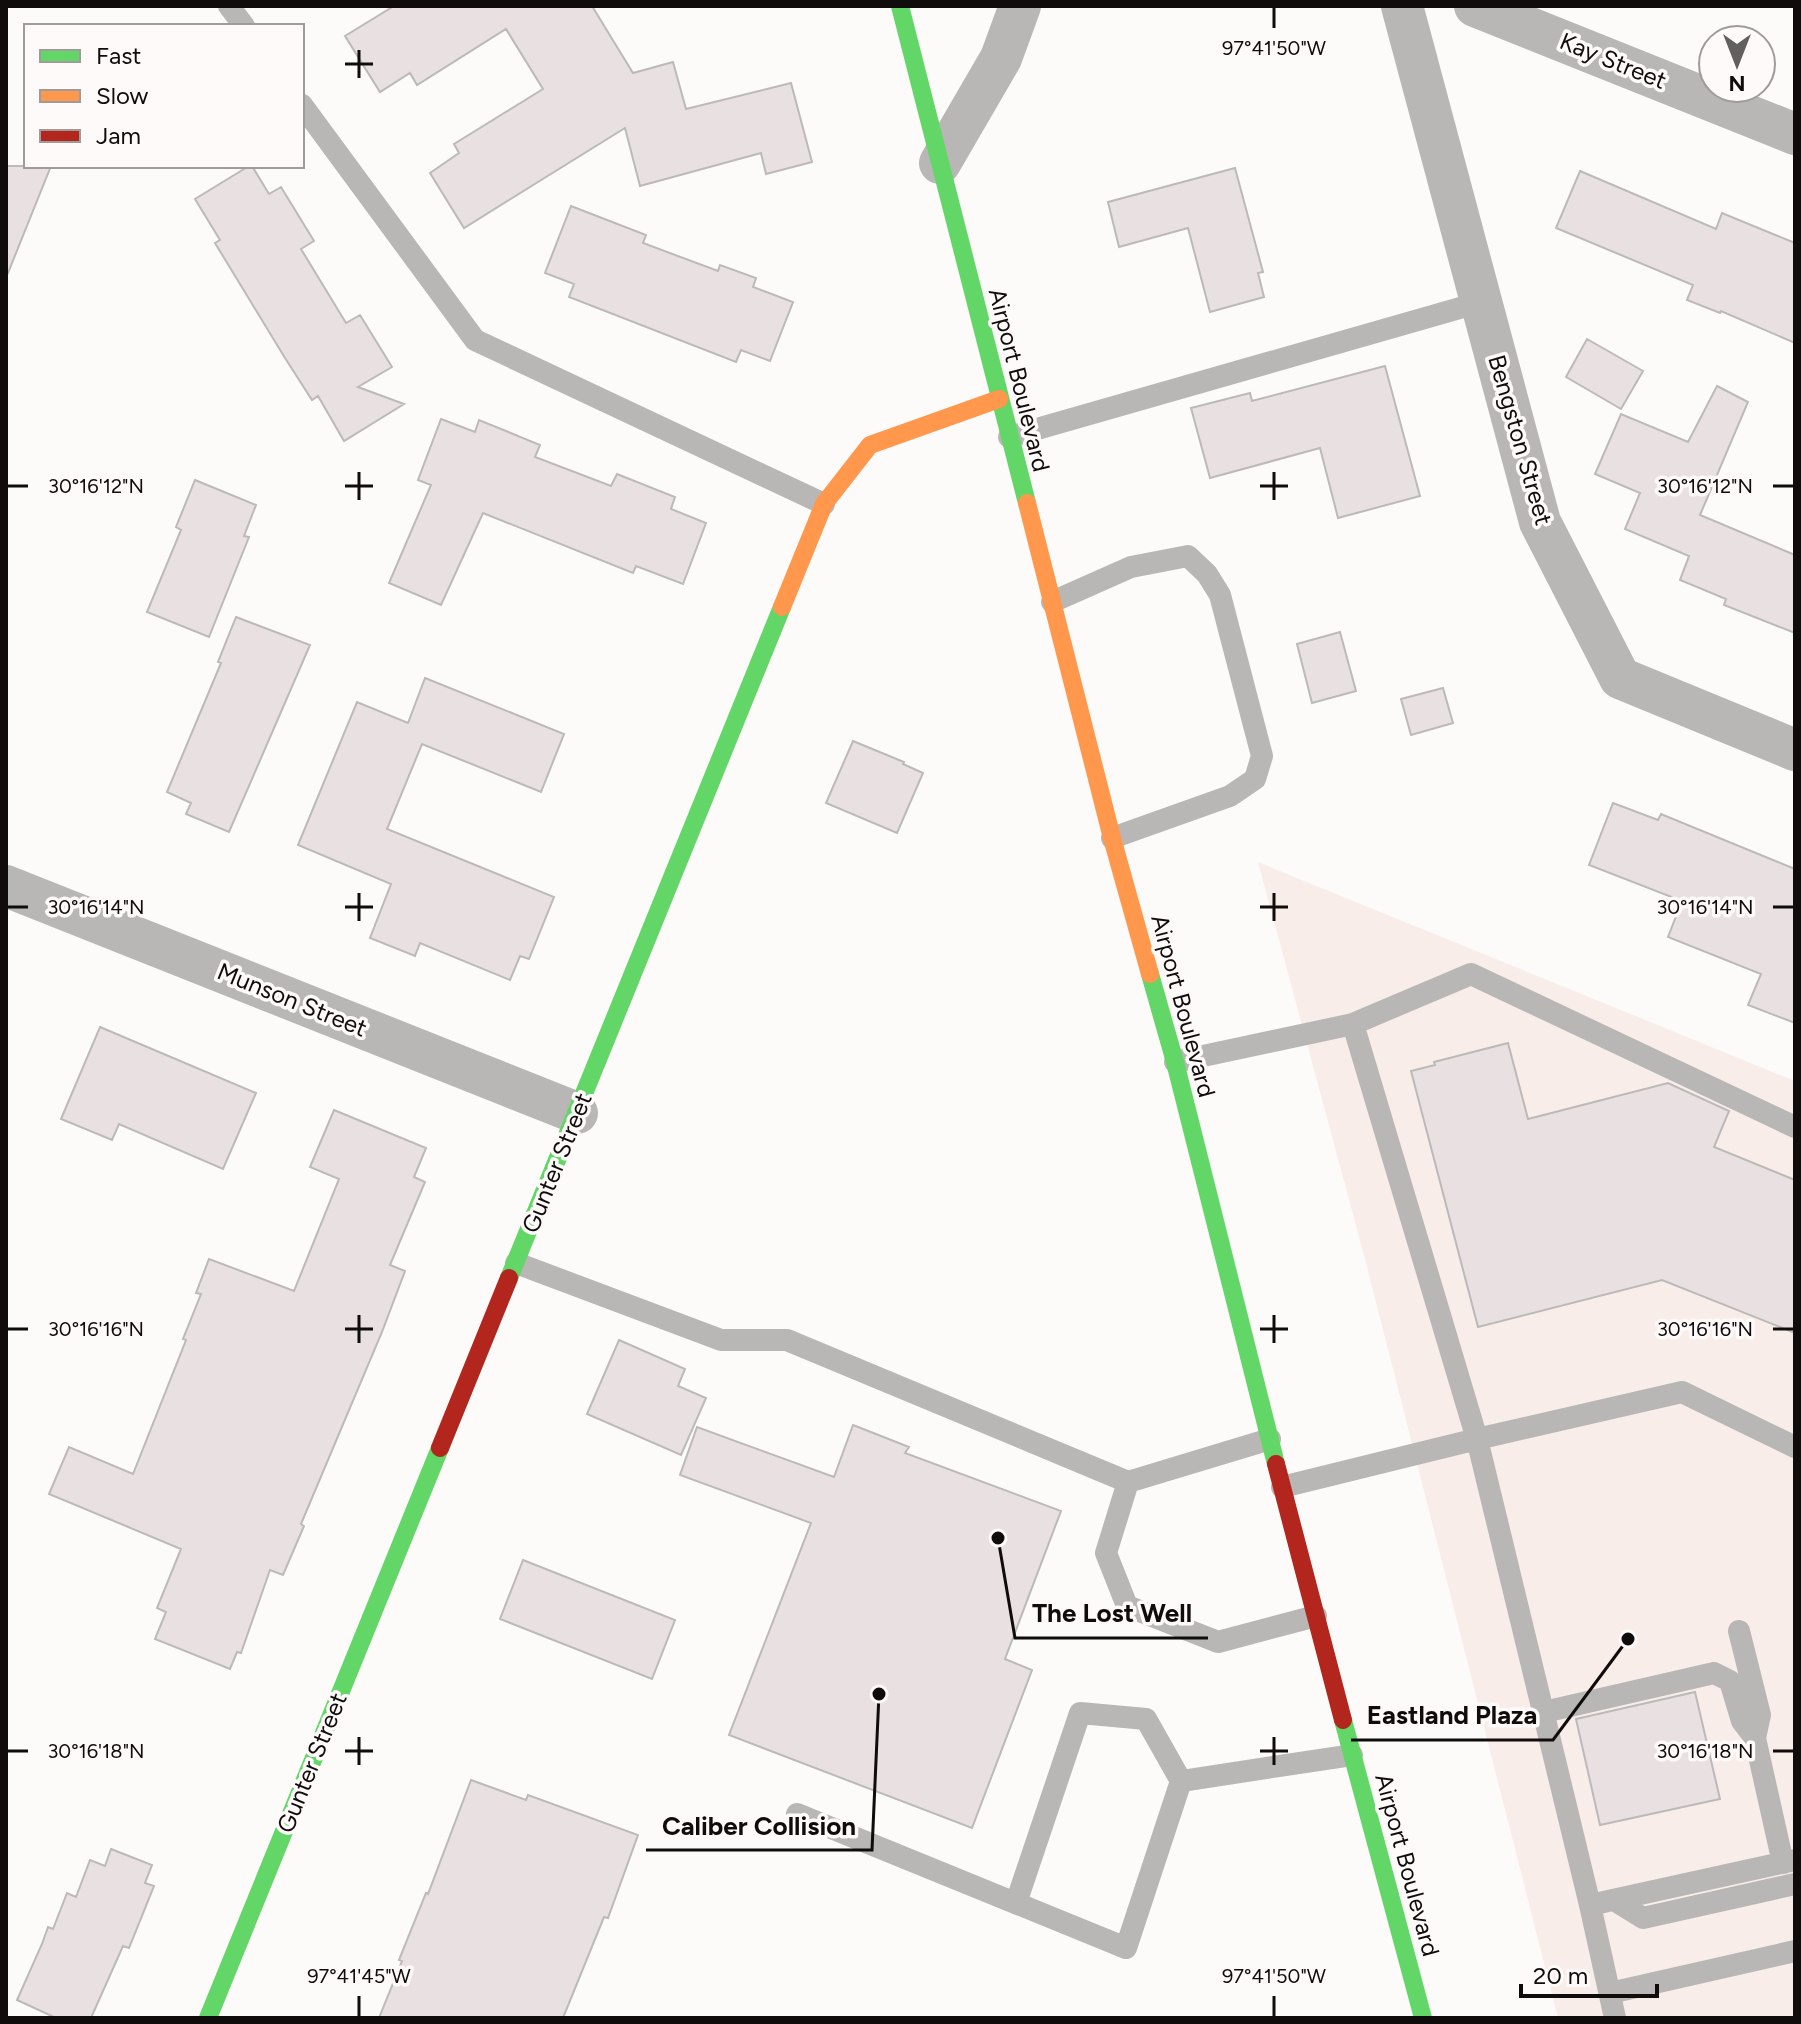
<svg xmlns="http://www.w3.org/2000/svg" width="1801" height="2024" font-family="Figtree,sans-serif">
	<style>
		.built { fill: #f8ede9 }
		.building { fill: #e9e0e2; stroke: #bcb9b9; stroke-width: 2 }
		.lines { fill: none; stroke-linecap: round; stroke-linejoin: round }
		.lane { stroke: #b8b7b6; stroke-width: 22 }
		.street { stroke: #b8b7b6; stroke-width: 42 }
		.fast { stroke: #63d668; stroke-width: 18 }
		.slow { stroke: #ff974d; stroke-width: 18 }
		.jam { stroke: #b3261e; stroke-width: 18 }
		.ticks { fill: none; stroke: #0f0c0b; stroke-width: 3 }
		.labels { text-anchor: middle; stroke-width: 7; stroke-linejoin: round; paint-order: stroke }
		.street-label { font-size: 24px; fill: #0f0c0b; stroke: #fefaf9 }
		.ticks-label { font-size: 20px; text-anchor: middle; fill: #0f0c0b; stroke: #fefaf9; stroke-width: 7; stroke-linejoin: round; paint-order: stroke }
		.leader { fill: none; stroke: #0f0c0b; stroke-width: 3 }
		.callout-dot { fill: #0f0c0b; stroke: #fefaf9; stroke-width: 3 }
		.callout-label { font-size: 26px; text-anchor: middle; font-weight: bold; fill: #0f0c0b; stroke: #fefaf9; stroke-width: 7; stroke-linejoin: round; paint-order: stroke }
	</style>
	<rect width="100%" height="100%" fill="#fdfbfa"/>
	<path class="built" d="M1258,862l537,219v937h-237l-193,-759z"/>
	<path class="building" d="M394,6h198l41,67 40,-11 13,47 105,-26 21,79 -46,12 -5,-21 -121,33 -15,-58 -161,100 -34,-55 29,-20 -5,-9 89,-55 -37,-60 -89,56 -7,-12 -30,19 -35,-56z
		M6,166h45l-43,107 -2,-1z
		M249,166h3l17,28 12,-7 33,54 -13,8 45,74 14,-8 32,52 -34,20 46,17 -60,37 -26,-45 -6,4 -27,-42 -70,-115 5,-3 -25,-41z
		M1235,168l28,104 -5,1 6,24 -54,15 -22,-84 -69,19 -11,-45z
		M1580,171l136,58 6,-16 73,30v100l-74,-32 -1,2 -33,-13 6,-15 -137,-57z
		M571,206l75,29 -3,8 75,28 2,-6 36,13 -3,9 40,15 -23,59 -29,-11 -5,12 -167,-65 5,-13 -29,-11z
		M1587,339l56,32 -22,38 -55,-32z
		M1385,366l35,130 -82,22 -18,-70 -110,30 -19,-70 59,-15 2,8z
		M1717,386l31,16 -48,113 95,40v78l-71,-28 2,-6 -46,-19 9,-24 -64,-27 15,-36 -45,-19 26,-60 67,28z
		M441,419l34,13 4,-12 61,25 -5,12 76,29 6,-12 58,23 -4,12 35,14 -23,61 -47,-18 -3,7 -150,-60 -42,92 -52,-22 42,-98 -13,-5z
		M195,480l61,25 -12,31 5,1 -40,100 -62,-25 34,-82 -5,-3z
		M236,617l74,28 -81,187 -43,-18 5,-11 -24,-11 54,-129 -3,-1z
		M1340,632l16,59 -44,12 -15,-59z
		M425,678l139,56 -23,58 -119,-48 -35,85 167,68 -25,62 -9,-3 -10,24 -90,-37 -5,13 -45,-18 21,-54 -93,-39 59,-143 51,21z
		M1443,688l10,35 -42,12 -10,-36z
		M853,741l51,21 -1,2 20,9 -26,60 -71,-30z
		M1613,803l45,17 3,-6 134,55v154l-47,-18 13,-31 -93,-37 14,-36 -93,-36z
		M100,1027l156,66 -33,76 -104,-45 -7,16 -51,-21z
		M1508,1043l20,76 140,-36 61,28 -15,36 81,33v153l-133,-53 -184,47 -67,-256 24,-6 -1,-3z
		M334,1110l92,38 -12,29 11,5 -35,83 15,6 -23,61 -81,192 3,2 -21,49 -13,-5 -29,83 -4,-1 -7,17 -75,-30 11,-27 -9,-4 24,-59 -132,-55 20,-47 64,27 53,-134 -3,-1 18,-45 -5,-1 13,-34 85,32 45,-112 -29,-12z
		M619,1340l66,29 -7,17 28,12 -25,57 -94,-41z
		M853,1425l56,22 -4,6 156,58 -56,148 27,11 -60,158 -243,-93 82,-212 -131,-48 17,-48 137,50z
		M523,1560l152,60 -23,59 -152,-60z
		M1695,1692l25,107 -120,26 -24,-106z
		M471,1780l55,20 2,-5 110,40 -30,83 -4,-1 -41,101h-184l23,-57 -3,-1 27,-67 2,1z
		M111,1849l41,16 -7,18 9,3 -25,62 -6,-2 -32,72h-35l-39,-18 25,-56 6,-17 5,2 14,-36 9,4 14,-37 15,6z"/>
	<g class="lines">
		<path class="lane" d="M229,6l15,20
			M302,105l173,235 349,164
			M1009,437l472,-135
			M1052,602l79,-35 57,-11 19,18 13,21 42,161 -7,23 -25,17 -118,42
			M1353,1024l118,-50 324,153
			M1175,1062l178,-38 124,415 113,466 25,113
			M516,1263l205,77h66l341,142 142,-43
			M1128,1482l-22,71 21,53 91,36 98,-26
			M1282,1487l195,-48 205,-47 113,55
			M1739,1631l21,84 -5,23
			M1544,1712l170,-39 16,8 12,40 13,17 28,125
			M797,1814l329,134 55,-167 171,-26
			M1614,1900l29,18 152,-34
			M1016,1903l64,-190 66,6 35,62
			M1590,1905l205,-45
			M1610,1993l185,-42"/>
		<path class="street" d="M1402,6l138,516 80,156 175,72
			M1475,6l320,128
			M940,163l61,-105 19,-52
			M6,886l571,227"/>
		<path class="fast" d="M900,6l127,497
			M1150,974l25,88 101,402
			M509,1278l273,-671
			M1343,1720l80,298
			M208,2018l232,-570"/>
		<path class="slow" d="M1027,503l85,335 38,136
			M782,607l42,-103 46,-59 129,-46"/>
		<path class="jam" d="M440,1448l69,-170
			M1276,1464l67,256"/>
	</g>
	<path class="ticks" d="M1274,8v20M359,50v28M345,64h28M359,472v28M1274,472v28M8,486h20M345,486h28M1260,486h28M1773,486h20M359,893v28M1274,893v28M8,907h20M345,907h28M1260,907h28M1773,907h20M359,1315v28M1274,1315v28M8,1329h20M345,1329h28M1260,1329h28M1773,1329h20M359,1737v28M1274,1737v28M8,1751h20M345,1751h28M1260,1751h28M1773,1751h20M359,1996v20M1274,1996v20"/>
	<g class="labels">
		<g class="street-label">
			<text transform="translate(1613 61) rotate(22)" y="8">Kay Street</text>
			<text transform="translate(1019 380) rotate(76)" y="8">Airport Boulevard</text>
			<text transform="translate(1520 440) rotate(74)" y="8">Bengston Street</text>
			<text transform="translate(292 1000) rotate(22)" y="8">Munson Street</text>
			<text transform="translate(1183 1006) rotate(75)" y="8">Airport Boulevard</text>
			<text transform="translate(557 1163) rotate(-68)" y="8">Gunter Street</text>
			<text transform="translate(312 1763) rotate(-68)" y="8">Gunter Street</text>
			<text transform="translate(1407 1865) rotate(75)" y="8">Airport Boulevard</text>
		</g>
	</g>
	<g class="ticks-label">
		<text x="1274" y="55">97°41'50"W</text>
		<text x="1705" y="493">30°16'12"N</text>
		<text x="96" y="493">30°16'12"N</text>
		<text x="1705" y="914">30°16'14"N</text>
		<text x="96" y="914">30°16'14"N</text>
		<text x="1705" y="1336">30°16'16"N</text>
		<text x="96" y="1336">30°16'16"N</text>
		<text x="1705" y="1758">30°16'18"N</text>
		<text x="96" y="1758">30°16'18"N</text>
		<text x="359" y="1983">97°41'45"W</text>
		<text x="1274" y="1983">97°41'50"W</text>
	</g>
	<path class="leader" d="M998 1538L1015 1638H1208M1628 1639L1553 1740H1351M879 1694L872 1850H646"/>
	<g class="callout-dot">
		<circle cx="998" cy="1538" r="8"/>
		<circle cx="1628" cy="1639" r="8"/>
		<circle cx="879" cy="1694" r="8"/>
	</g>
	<g class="callout-label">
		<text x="1112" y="1622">The Lost Well</text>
		<text x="1452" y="1724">Eastland Plaza</text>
		<text x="759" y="1835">Caliber Collision</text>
	</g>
	<rect width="1801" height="2024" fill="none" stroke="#0f0c0b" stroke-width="16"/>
	<rect x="24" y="24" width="280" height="144" fill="#fefaf9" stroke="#9e9b9a" stroke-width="2"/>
	<rect x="40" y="50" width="40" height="12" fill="#63d668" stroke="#9e9b9a" stroke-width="2"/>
	<text x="96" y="64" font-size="24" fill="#0f0c0b">Fast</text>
	<rect x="40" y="90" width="40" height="12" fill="#ff974d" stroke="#9e9b9a" stroke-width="2"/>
	<text x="96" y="104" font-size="24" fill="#0f0c0b">Slow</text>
	<rect x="40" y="130" width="40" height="12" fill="#b3261e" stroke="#9e9b9a" stroke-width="2"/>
	<text x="96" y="144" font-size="24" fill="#0f0c0b">Jam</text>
	<g transform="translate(1737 64) rotate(180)"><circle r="38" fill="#fefaf9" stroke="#9e9b9a" stroke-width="2"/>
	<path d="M0-6L14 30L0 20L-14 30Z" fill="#62605f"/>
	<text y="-12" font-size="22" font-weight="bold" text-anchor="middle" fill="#0f0c0b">N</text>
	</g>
	<path d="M1521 1984v12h136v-12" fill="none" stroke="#0f0c0b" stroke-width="4"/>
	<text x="1533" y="1984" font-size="24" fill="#0f0c0b" stroke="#fefaf9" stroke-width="6" paint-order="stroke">20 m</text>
</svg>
